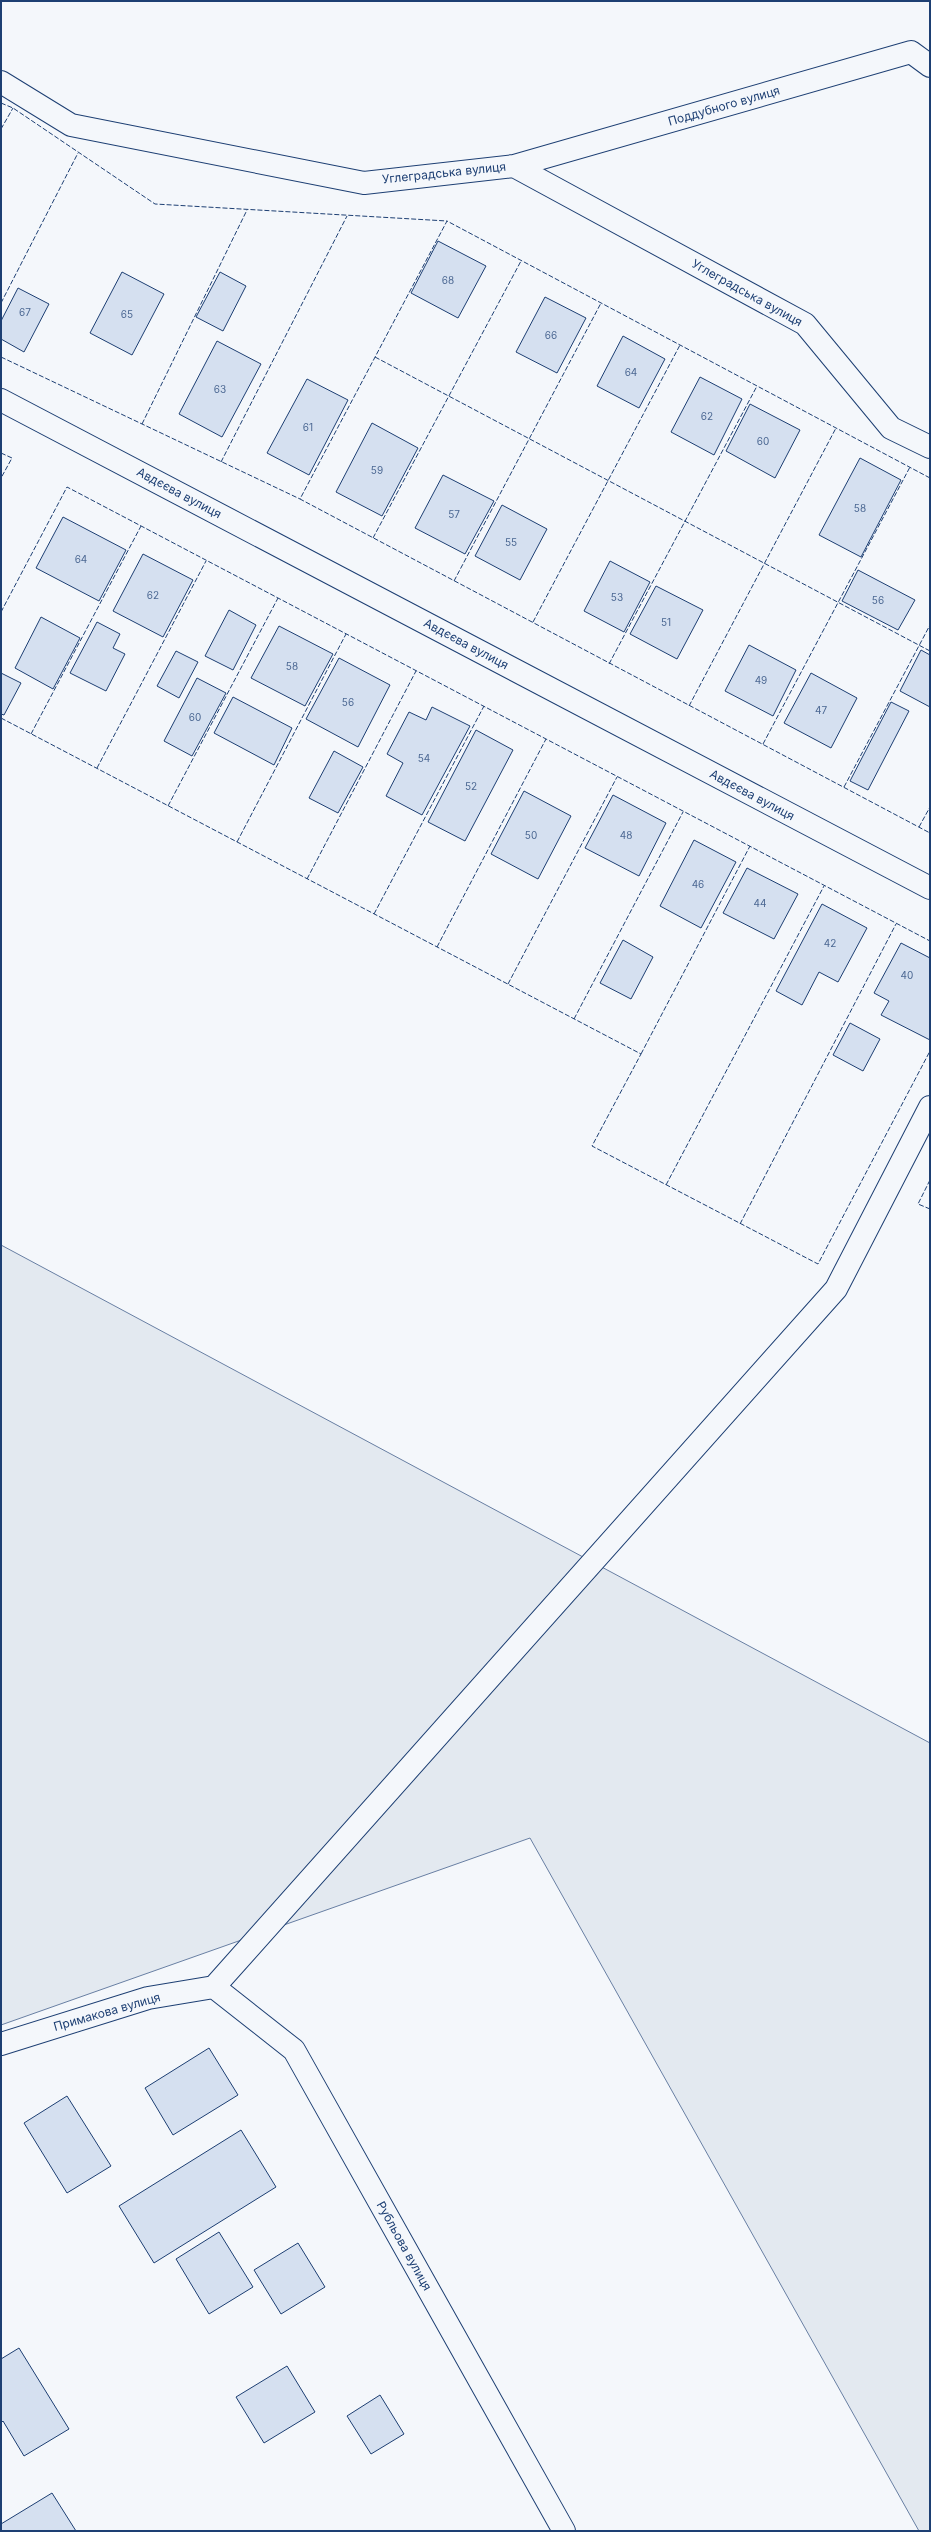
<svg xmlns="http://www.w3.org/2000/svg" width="931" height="2532" font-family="Inter,sans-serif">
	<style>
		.green { fill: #e3e9f0; stroke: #687fa3 }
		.building { fill: #d5e0f0; stroke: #1d3f73 }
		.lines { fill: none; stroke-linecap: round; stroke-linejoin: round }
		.street-casing { stroke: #1d3f73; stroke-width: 24 }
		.street { stroke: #f4f7fb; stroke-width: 22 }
		.fence { stroke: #1d3f73; stroke-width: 1; stroke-dasharray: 5 2; stroke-linecap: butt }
		.labels { text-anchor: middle; stroke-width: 3; stroke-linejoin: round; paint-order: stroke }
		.number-label { font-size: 10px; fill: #4b6792 }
		.street-label { font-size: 12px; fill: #1d3f73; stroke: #f4f7fb }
	</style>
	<rect width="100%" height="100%" fill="#f4f7fb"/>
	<path class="green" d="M1,1245l929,498v788h-11l-389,-693 -529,187z"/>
	<path class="building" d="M438,241l48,25 -28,52 -47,-25z
		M122,272l42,22 -32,61 -42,-22z
		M220,272l26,14 -23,45 -27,-14z
		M18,288l31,16 -25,48 -23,-13v-18z
		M545,297l41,21 -29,55 -41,-21z
		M623,336l42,23 -26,49 -42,-22z
		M217,341l44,23 -39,73 -43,-23z
		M700,377l42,22 -28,56 -43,-23z
		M307,379l41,21 -39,75 -42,-22z
		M750,404l50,26 -25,48 -49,-27z
		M372,423l46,25 -36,68 -46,-24z
		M860,458l41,22 -40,77 -42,-22z
		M443,475l51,26 -29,53 -50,-26z
		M502,505l45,24 -27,51 -45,-24z
		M63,517l63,33 -27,51 -63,-33z
		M143,554l50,26 -30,57 -50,-26z
		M610,561l40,21 -26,50 -40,-21z
		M858,570l57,30 -17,30 -56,-29z
		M656,586l47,24 -26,49 -47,-25z
		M229,610l27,15 -23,45 -28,-14z
		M41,617l39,21 -27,51 -38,-21z
		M97,622l23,12 -7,14 12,6 -19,37 -36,-18z
		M279,626l54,28 -28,52 -54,-28z
		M749,645l47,25 -23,46 -48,-25z
		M921,650l9,5v52l-30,-16z
		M176,651l22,11 -19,36 -22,-12z
		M339,658l51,27 -32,62 -52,-28z
		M1,673l20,10 -17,32 -3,-1z
		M811,673l46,25 -26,50 -47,-25z
		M197,678l29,15 -34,63 -28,-15z
		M233,697l59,31 -18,37 -60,-32z
		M891,702l18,9 -41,79 -18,-9z
		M432,707l38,19 -48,89 -36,-19 17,-33 -16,-9 22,-42 17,8z
		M476,730l37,20 -48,91 -37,-19z
		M334,751l29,16 -25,46 -29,-15z
		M524,791l47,25 -33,63 -47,-25z
		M613,795l53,28 -27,53 -54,-28z
		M694,840l42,22 -35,66 -41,-22z
		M747,868l51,26 -24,45 -51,-26z
		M822,904l45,24 -29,54 -19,-10 -17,33 -26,-14z
		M623,940l30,17 -22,42 -31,-16z
		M901,943l29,15v82l-49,-25 8,-14 -15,-8z
		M850,1023l30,16 -17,32 -30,-16z
		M209,2048l29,47 -65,40 -28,-47z
		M67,2096l44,70 -44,27 -43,-70z
		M241,2130l35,57 -122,76 -35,-57z
		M219,2232l34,55 -44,27 -33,-55z
		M298,2243l27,44 -44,27 -27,-44z
		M19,2348l50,81 -45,27 -21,-35 -2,2v-64z
		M287,2366l28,46 -51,31 -28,-46z
		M380,2395l24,39 -33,20 -24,-38z
		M52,2493l24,38h-75v-7z"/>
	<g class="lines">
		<defs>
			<path id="street" d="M1,82l70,43 293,58 150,-17 291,158 86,104 39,19
				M514,166l397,-114 19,14
				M1,400l929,488
				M214,1987l622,-698 94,-182
				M214,1987l80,63 270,481
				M1,2044l147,-46 66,-11"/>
		</defs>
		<use href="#street" class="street-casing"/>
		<use href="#street" class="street"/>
		<path class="fence" d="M1,103l12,5 142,96 292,17
			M1,129l12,-21
			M1,303l77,-150
			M1,357l299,142
			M375,357l555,294
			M142,424l105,-214
			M1,453l11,5 -11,20
			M221,462l126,-246
			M930,478l-483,-257 -147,278 630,334
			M373,538l148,-277
			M454,581l147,-278
			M1,612l66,-125 863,454
			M533,622l147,-277
			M609,664l148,-278
			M689,706l147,-278
			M1,718l640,336 -49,92 226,118 112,-213
			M31,734l110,-208
			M763,744l147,-277
			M97,768l109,-207
			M844,787l86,-162
			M168,806l110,-208
			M919,827l11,-20
			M237,842l109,-208
			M307,879l109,-208
			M374,914l110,-208
			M437,947l109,-208
			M508,984l109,-207
			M574,1019l109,-207
			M641,1054l109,-208
			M930,1180l-12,24 12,5
			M666,1185l158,-299
			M740,1224l156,-300"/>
	</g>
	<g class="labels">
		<g class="number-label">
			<text x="448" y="284">68</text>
			<text x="25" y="316">67</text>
			<text x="127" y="318">65</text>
			<text x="551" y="339">66</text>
			<text x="631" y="376">64</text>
			<text x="220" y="393">63</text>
			<text x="707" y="420">62</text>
			<text x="308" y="431">61</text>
			<text x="763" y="445">60</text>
			<text x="377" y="474">59</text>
			<text x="860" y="512">58</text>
			<text x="454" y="518">57</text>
			<text x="511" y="546">55</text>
			<text x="81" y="563">64</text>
			<text x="153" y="599">62</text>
			<text x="617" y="601">53</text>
			<text x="878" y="604">56</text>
			<text x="666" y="626">51</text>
			<text x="292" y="670">58</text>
			<text x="761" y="684">49</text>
			<text x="348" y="706">56</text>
			<text x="821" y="714">47</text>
			<text x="195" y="721">60</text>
			<text x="424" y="762">54</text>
			<text x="471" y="790">52</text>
			<text x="531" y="839">50</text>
			<text x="626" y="839">48</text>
			<text x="698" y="888">46</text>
			<text x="760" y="907">44</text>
			<text x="830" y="947">42</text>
			<text x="907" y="979">40</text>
		</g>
		<g class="street-label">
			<text transform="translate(724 106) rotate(-16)" y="4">Поддубного вулиця</text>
			<text transform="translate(444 173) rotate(-6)" y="4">Углеградська вулиця</text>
			<text transform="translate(747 293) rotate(29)" y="4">Углеградська вулиця</text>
			<text transform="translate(179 493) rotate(28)" y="4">Авдєєва вулиця</text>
			<text transform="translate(466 644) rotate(28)" y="4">Авдєєва вулиця</text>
			<text transform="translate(752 795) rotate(28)" y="4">Авдєєва вулиця</text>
			<text transform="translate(107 2012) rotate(-16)" y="4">Примакова вулиця</text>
			<text transform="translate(404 2246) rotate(61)" y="4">Рубльова вулиця</text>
		</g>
	</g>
	<rect width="931" height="2532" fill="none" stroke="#1d3f73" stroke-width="4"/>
</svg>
